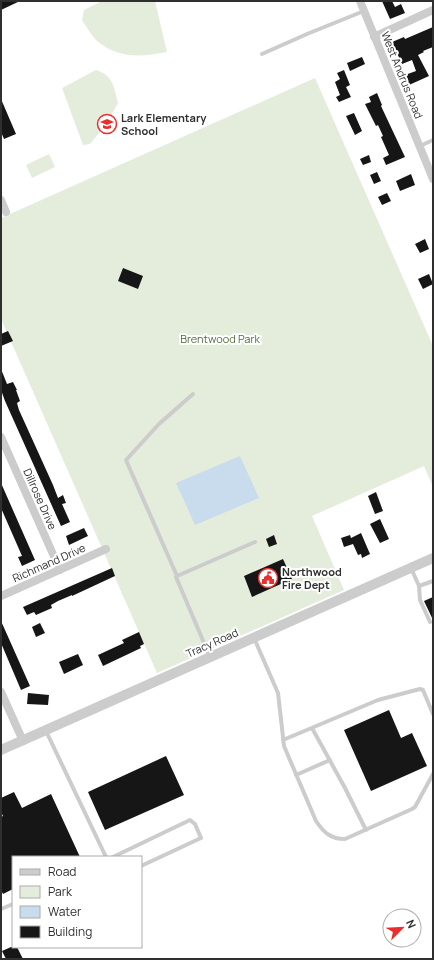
<svg xmlns="http://www.w3.org/2000/svg" width="434" height="960" font-family="Manrope,sans-serif">
	<style>
		.green { fill: #e4eddc }
		.water { fill: #c8dced }
		.building { fill: #161616 }
		.lines { fill: none; stroke-linecap: round; stroke-linejoin: round }
		.service { stroke: #ccc; stroke-width: 4 }
		.minor { stroke: #ccc; stroke-width: 8 }
		.tertiary { stroke: #ccc; stroke-width: 10 }
		.labels { text-anchor: middle; stroke-width: 4; stroke-linejoin: round; paint-order: stroke }
		.street-label { font-size: 11px; fill: #2f2f2f; stroke: #fff }
		.poi-label { font-size: 11px; font-weight: bold; fill: #2f2f2f; stroke: #fff; text-anchor: start }
		.park-label { font-size: 11px; fill: #4e6d3b; stroke: #fff }
	</style>
	<rect width="100%" height="100%" fill="#fff"/>
	<path class="green" d="M102,1h53l12,51c-22,4 -43,7 -63,-6 -10,-5 -16,-17 -22,-26l2,-10z
		M96,70c17,5 18,17 22,33l-13,23 -15,18 -7,1 -21,-57z
		M315,78l118,268v141l-9,-21 -112,50 32,74 -187,83 -156,-354v-101z
		M49,154l6,13 -23,11 -6,-13z"/>
	<path class="water" d="M240,456l19,42 -64,27 -19,-42z"/>
	<path class="building" d="M1,1h19l-19,9z
		M382,1h10l3,6 6,-3 4,9 -15,6z
		M433,27v20l-10,4 1,1 -6,3 11,21 -20,9 -4,-10 11,-4 -4,-11 -10,4 -10,-22 12,-5 1,2z
		M362,57l3,7 -15,7 -3,-8z
		M344,70l6,15 -4,2 5,10 -12,5 -3,-5 4,-2 -5,-13 5,-3 -3,-6z
		M377,93l5,12 -1,1 24,51 -19,8 -3,-7 6,-3 -8,-18 2,-1 -5,-11 -2,1 -11,-22 6,-2 -2,-5z
		M1,99l15,35 -12,5 -3,-7z
		M354,113l8,18 -7,4 -9,-19z
		M369,155l2,7 -8,3 -3,-6z
		M377,172l4,9 -7,3 -4,-9z
		M411,174l4,11 -15,6 -4,-10z
		M387,193l4,8 -9,4 -4,-8z
		M425,239l4,10 -9,4 -5,-9z
		M123,268l20,8 -5,13 -20,-8z
		M429,274l4,10 -10,5 -5,-10z
		M8,331l5,10 -12,5v-12z
		M1,369l6,15 6,-2 4,8h-1l4,11 -3,2 2,7 34,75 5,13 5,-3 3,8 -4,1 8,18 -9,4 -56,-125 -4,-11z
		M1,483l34,77 -13,6 -4,-9 4,-1 -21,-48z
		M376,492l7,19 -8,3 -7,-18z
		M380,519l9,20 -9,4 -10,-19z
		M84,528l4,8 -19,9 -3,-9z
		M361,533l9,21 -8,4 -1,-4 -3,1 -5,-11 -9,3 -3,-9 9,-3 1,3z
		M274,535l3,9 -8,3 -3,-8z
		M283,559l9,20 -40,18 -8,-21z
		M112,568l3,8 -43,20v-1l-14,6 -7,4 1,3 -16,7 -2,-3 -7,3 -4,-8z
		M433,597v23l-9,-19z
		M1,621l29,65 -9,4 -20,-47z
		M40,623l5,10 -9,4 -4,-10z
		M139,632l5,12 -4,2 1,2 -38,18 -5,-11 26,-12 -2,-3z
		M78,654l5,11 -19,9 -5,-12z
		M28,693l21,2 -1,10 -21,-1z
		M389,710l12,28 11,-5 15,33 -56,25 -27,-61z
		M166,756l18,39 -79,35 -17,-38z
		M14,792l8,16 29,-14 29,63h-67v32l-10,5 -2,-4v-73l2,-1 -2,-4v-14z
		M11,947h6l6,12h-17l-4,-8z"/>
	<g class="lines">
		<path class="service" d="M262,54l45,-20 57,-23
			M420,146l13,-6
			M411,568l8,18 14,-5
			M177,576l-51,-116 33,-36 34,-30
			M419,586l1,14 10,22
			M254,638l24,55 6,53 32,75c8,12 15,18 29,18l67,-30 3,-2 18,-33
			M210,657l-34,-80 1,-1 78,-34
			M312,728l33,60 21,42
			M46,731l60,126
			M283,740l95,-40 42,-11 3,1 10,24
			M296,775l34,-15
			M113,857l77,-37 5,4 6,14 -60,28
			M1,909l12,-5"/>
		<path class="minor" d="M360,1l73,178
			M374,37l59,-27
			M1,200l5,12
			M1,437l59,133
			M1,596l105,-47
			M1,692l22,49"/>
		<path class="tertiary" d="M1,750l432,-192"/>
	</g>
	<defs>
		<symbol id="school-ring" viewBox="-11 -11 22 22"><circle r="9.5" fill="#fff" stroke="#eb2e2c" stroke-width="1.5"/><path d="M0-5L7-2L0 1L-7-2ZM-4 1L0 2.5L4 1V4Q0 6-4 4Z" fill="#eb2e2c"/></symbol>
		<symbol id="civic-ring" viewBox="-11 -11 22 22"><circle r="9.5" fill="#fff" stroke="#eb2e2c" stroke-width="1.5"/><path d="M-.6-6.5H3V-4.5H.6V-3L4-1V1h2V6H-6V1h2V-1L-.6-3ZM-1.2 2.5V6h2.4V2.5Z" fill="#eb2e2c"/></symbol>
	</defs>
	<g fill-rule="evenodd">
		<use href="#school-ring" x="96" y="113" width="22" height="22"/>
		<use href="#civic-ring" x="257" y="567" width="22" height="22"/>
	</g>
	<g class="labels">
		<g class="street-label">
			<text transform="translate(402 75) rotate(68)" y="4">West Andrus Road</text>
			<text transform="translate(40 499) rotate(66)" y="4">Dillrose Drive</text>
			<text transform="translate(49 563) rotate(-24)" y="4">Richmand Drive</text>
			<text transform="translate(212 643) rotate(-24)" y="4">Tracy Road</text>
		</g>
		<g class="poi-label">
			<text x="121" y="122">Lark Elementary<tspan x="121" dy="13">School</tspan></text>
			<text x="282" y="576">Northwood<tspan x="282" dy="13">Fire Dept</tspan></text>
		</g>
		<g class="park-label">
			<text x="220" y="343">Brentwood Park</text>
		</g>
	</g>
	<rect width="434" height="960" fill="none" stroke="#2f2f2f" stroke-width="4"/>
	<rect x="12" y="856" width="130" height="92" fill="#ffffff" stroke="#acacac"/>
	<rect x="20" y="869" width="20" height="6" fill="#cccccc" stroke="#acacac"/>
	<text x="48" y="876" font-size="12" fill="#2f2f2f">Road</text>
	<rect x="20" y="886" width="20" height="12" fill="#e4eddc" stroke="#acacac"/>
	<text x="48" y="896" font-size="12" fill="#2f2f2f">Park</text>
	<rect x="20" y="906" width="20" height="12" fill="#c8dced" stroke="#acacac"/>
	<text x="48" y="916" font-size="12" fill="#2f2f2f">Water</text>
	<rect x="20" y="926" width="20" height="12" fill="#161616" stroke="#acacac"/>
	<text x="48" y="936" font-size="12" fill="#2f2f2f">Building</text>
	<g transform="translate(402 928) rotate(66)"><circle r="19" fill="#ffffff" stroke="#acacac"/>
	<path d="M0-3L7 15L0 10L-7 15Z" fill="#eb2e2c"/>
	<text y="-6" font-size="11" font-weight="bold" text-anchor="middle" fill="#2f2f2f">N</text>
	</g>
</svg>
